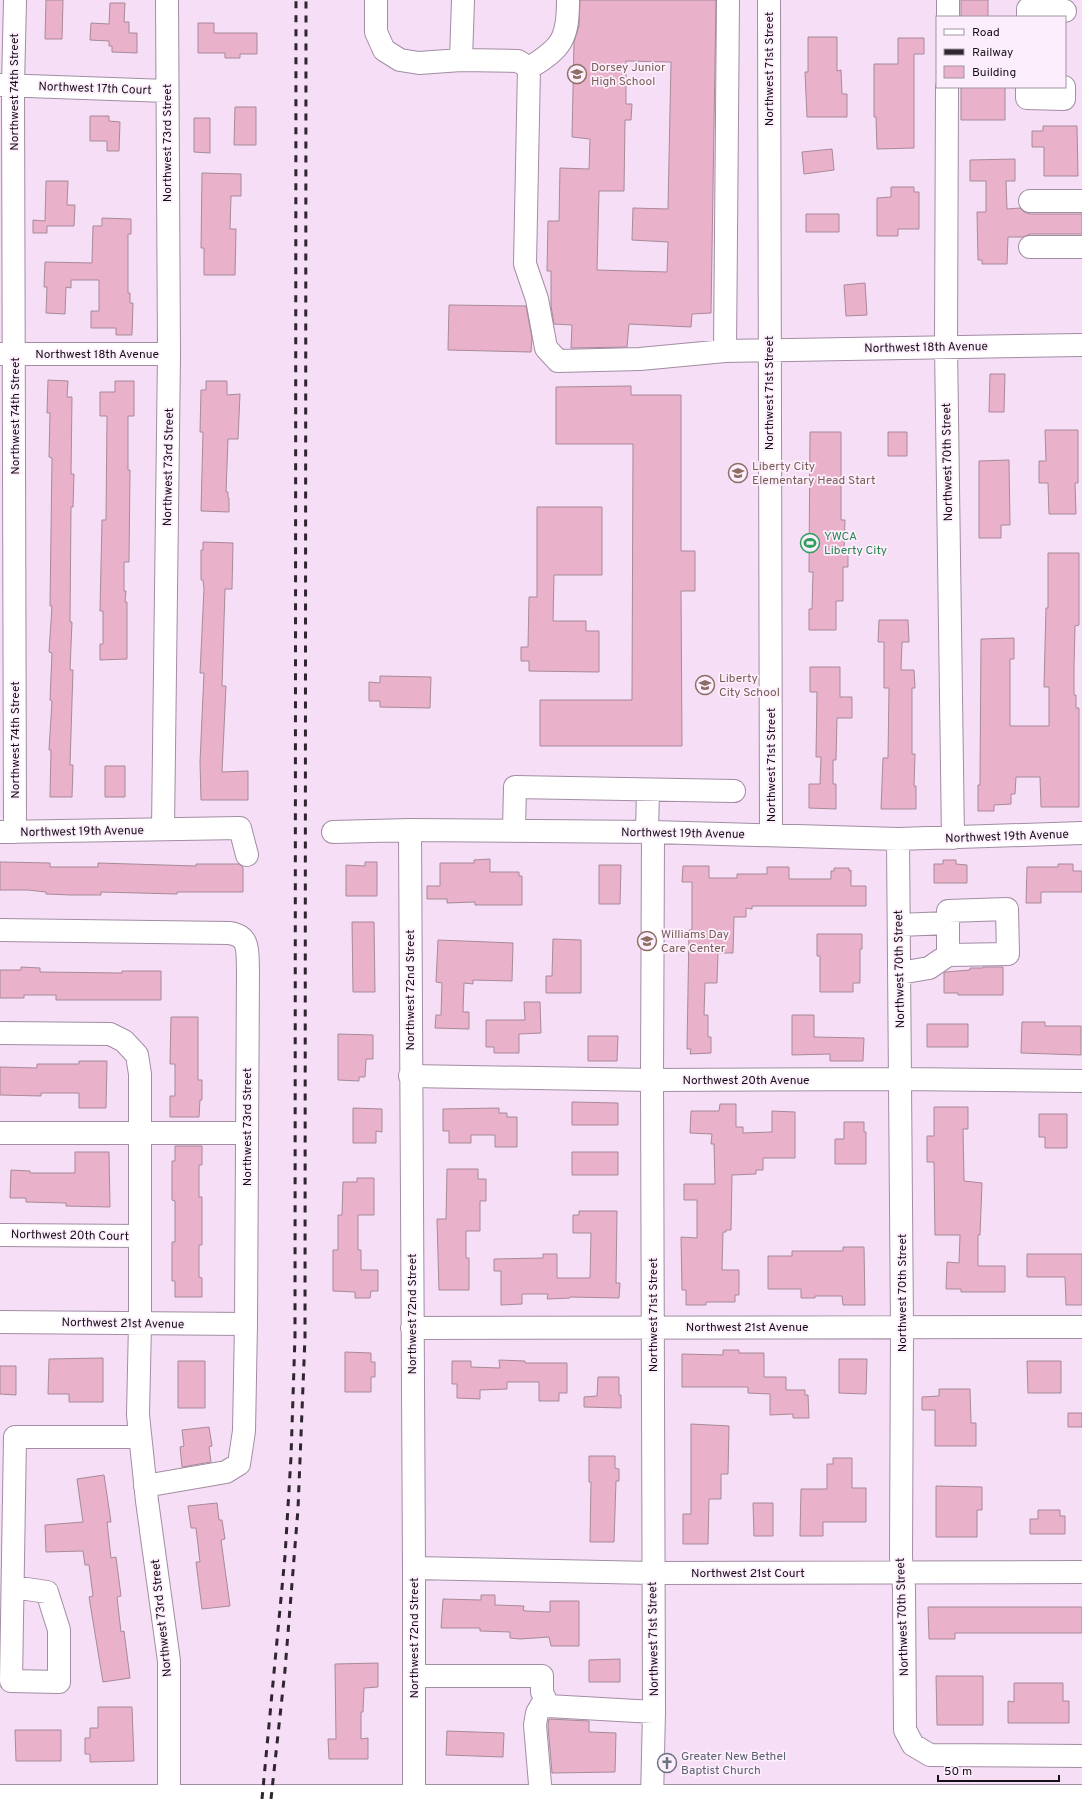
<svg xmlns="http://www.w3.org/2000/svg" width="1082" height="1799" font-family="Overpass,sans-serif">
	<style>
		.building { fill: #eab1cb; stroke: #a88a98; fill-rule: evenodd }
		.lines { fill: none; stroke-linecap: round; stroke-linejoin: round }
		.minor-casing { stroke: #a28da3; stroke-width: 24 }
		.major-casing { stroke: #a28da3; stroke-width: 24 }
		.minor { stroke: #fff; stroke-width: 22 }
		.major { stroke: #fff; stroke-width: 22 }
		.rail { stroke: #2f262f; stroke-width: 3; stroke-dasharray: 7 7; stroke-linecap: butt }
		.labels { text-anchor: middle; stroke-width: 3.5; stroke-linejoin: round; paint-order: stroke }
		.education-label { font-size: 12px; fill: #785e54; stroke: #fdeefd; text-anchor: start }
		.street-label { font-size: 12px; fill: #170f17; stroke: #fdeefd }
		.leisure-label { font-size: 12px; fill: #27864d; stroke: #fdeefd; text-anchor: start }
		.worship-label { font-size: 12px; fill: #5b616d; stroke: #fdeefd; text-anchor: start }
	</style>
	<rect width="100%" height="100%" fill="#f5def6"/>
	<path class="building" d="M46,0h17l-1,39h-17z
		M580,0h136l-5,313 -19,1 -1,13 -62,-3 -2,23 -56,1 1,-23 -18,-1 -3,-18v-35h-4l1,-50h11l1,-53 29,1 1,-30 -18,-2 2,-95 5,-16zM626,61l45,1 -3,147 -35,-1 -1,32 36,2 -1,30 -70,-2 2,-79h25l1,-71h6l1,-16h-6z
		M961,0h27v17h-27z
		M110,3h15l-1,19h5v11h8v20l-25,-1v-6h-3v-5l-19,-1 1,-17 18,1z
		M198,23h16v10h43v21h-17v4h-15v-5h-27z
		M808,37h29v34l4,-1 1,24h5v23h-40l-2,-45h3z
		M898,38h26v16h-10v94l-37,1 -1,-32h-2v-53h24z
		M961,87h44v33h-44z
		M235,107h21v38h-22z
		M90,116h19v5l11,1 -1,29h-12v-10h-17z
		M194,118h16v35l-16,-1z
		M1043,126h34l1,50h-34v-29h-12v-16h11z
		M832,149l2,21 -30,4 -2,-22z
		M1015,159v22h-9l1,28 13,-1 4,4 6,2h52v20h-52l-7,3h-15l-1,27h-25v-4h-4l-1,-48h9v-31h-16v-21z
		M202,173l39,1v22h-10l-1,33h6l-1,46h-31v-27h-3z
		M46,181h22l-1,24h8l-1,21h-27v7h-14v-13l12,1z
		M891,187h23v5h5v37h-21v7h-21v-38l14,-1z
		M806,214h33v18h-33z
		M102,218l29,1v15h-3v59h2v10h3l-1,32h-16v-7h-25v-17h8v-31h-28v8l-5,-1 -1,27 -19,-1 1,-26h-3l1,-25 47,1 1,-37h9z
		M865,283l2,32 -21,1 -2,-31z
		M449,305l77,1 6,32 -1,14 -83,-2z
		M990,374h15l-1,38h-15z
		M48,380l20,1 -1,16h5l-1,77h3l-1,33h-2l-1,115h2l-2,48h3l-3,95h3l-1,32h-22l1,-47h-2l3,-49 -2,-1 2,-47 -3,-1 3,-46h-2l2,-148 -3,-1 1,-44h-3z
		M115,381h19v35h-6v54h2l-1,92h-5v29h2l-1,11h2v57l-27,1v-16h3v-33h-3l2,-91h4l1,-104h-7v-24h15z
		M206,381h21v14l13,-1 -2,45h-10l-2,53h2v6h1v14l-28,-1 2,-79h-3l1,-42h5z
		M631,386v9h50v156h14v40h-14l1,155h-142v-46h92l1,-256h-77v-57z
		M1045,430h33v53h-3l1,31h-27l-1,-31h-9v-22h7z
		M810,432h31v88h4l-1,30h1l1,3 2,1v13h-5v34h-7v29h-27v-21h3l1,-37h-4z
		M888,432h19v24h-19z
		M1009,460l1,65h-9v13h-22v-77z
		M537,507h65v68h-48l-1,46h33v10h13v41l-70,-1v-10h-8v-14h7l1,-50h8z
		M203,542l30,1 -1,46h-7l-3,97h4l-4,86 26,-1v29h-47l-1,-38 4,-89h-4l4,-84 -1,-9h-2v-30h2z
		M1048,553h31v72l-4,1 -1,41v28h2v13h3v99h-38l-1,-30h-24l-1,17h-4v10l-17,1v6h-16v-26h2l1,-146 33,-1v21h-4v67h39v-39h-5l2,-79h2z
		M879,620h29l1,22h-7l-1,28h13l1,18h-3v66h3l-1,32h2v23h-35l2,-51h5l1,-70h-5v-46h-6z
		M810,667h30v30h12v21h-15l-1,42h-3v24h3v25l-27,-1v-24h11l1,-27h-5l1,-65h-7z
		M380,676l51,1 -1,31 -50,-1v-6h-11v-19l11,1z
		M105,766h20v31h-20z
		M490,859v13h29v4h3v29h-47v-3l-28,1v-4h-20v-13h13v-23h34v-3z
		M943,860h13v4l11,1v18h-33v-19h9z
		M0,862l50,1v4h48v-4l98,3v-2h43l4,3v25h-66v2l-76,-2v3h-30l-25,-1v-2l-18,-2h-28z
		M365,862h12v34h-31v-31l19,1z
		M1058,864h15v7h9v21h-41v11h-15l1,-36h31z
		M599,865h22l-1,39h-21z
		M683,866h26v12h28v-4h30v-7h22v12h42v-8h3v-3h15v3l2,-1v16h15v20h-114v3l-6,-1v9h-12l-1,36h-15l-1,30h-12l-1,32h4v22h3v16l-21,1 1,-5h-4l2,-119h3v-48h-10z
		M352,922h22l1,70h-22z
		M817,934h45v15h-2v34h-7v9h-33v-36h-3z
		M553,939l28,1v53h-35v-17h6z
		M438,940l75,3 -1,38 -39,-1v4l-9,-1 -1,29h6v17l-34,-1 1,-13h5l1,-32 -6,-1z
		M21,967l19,1v4l82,1v-2h39v29h-105v-5h-32v3h-24v-28h21z
		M983,967h20v28h-45v-2h-14v-20l2,-1 24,-2v-2h13z
		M524,1002h16l1,31 -22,1v19h-25v-6h-8v-27h39z
		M792,1015h22v22l50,1 -1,23h-33v-7l-38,1z
		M171,1017h27v63h4v20h-2l-1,17h-29v-21h5v-32h-5z
		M1022,1022h23v4h36v29l-60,-2z
		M927,1024h41v23h-41z
		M338,1034l35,1v24h-7l-1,18h-6v4l-21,-1z
		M588,1036h30l-1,25h-29z
		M79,1061h28l-1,47h-27v-15h-38v3l-41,-1v-28l37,1v-4h42z
		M572,1102l46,1v22h-46z
		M720,1104h16v23h7v6l29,-1v-21l23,1v46h-32v12h-7v4l-24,1 -1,55h-5v2h-3l-1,38h17v25h-4v7h-29v3h-20v-15h-4l-1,-53 16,1v-38h-13v-16h31l-1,-40h-3l1,-10 -22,-1 1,-22h28z
		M934,1107h34v22h-5l1,52 18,2 -2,52h-2v31h27v26h-44v-3h-15l1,-27 12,1 1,-28h-25l-1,-73h-7v-26h7z
		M353,1108l29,1v23l-6,-1v12h-23z
		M499,1108v5h8v4h10v30h-22v-12h-24v8h-22v-12h-6v-22z
		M1039,1114h28v34h-22v-11h-6z
		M844,1122h20v10h2v32h-31v-25h9z
		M175,1146h27v19h-3v32h3v48h-3v32l3,1v19h-27v-16h-3v-39h3v-41l-3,-1v-39h3z
		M75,1152h34l1,55 -44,-1v-3l-40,-1v-4h-16l1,-28 19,1v2h45z
		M572,1152h46v23h-46z
		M447,1169h31v10h8v22h-6v30h-14v27h3v32h-30l-2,-71h9z
		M357,1178h17v37h-16v35h3v20h17v21h-7l-1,7h-15v-6l-22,-1v-41h5v-35h4l1,-33h14z
		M579,1211h38l-1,72h4l-1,15 -49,-1v1l-23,1 1,-5h-26v10l-21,1v-34h-7v-12l49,-1v-4h14v24h33l1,-45h-18v-18h6z
		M843,1247h21l1,58h-22l-1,-9h-27v2h-14v-9h-33v-33h24v-5h51z
		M1027,1254h55v51h-16l-1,-28h-38z
		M723,1350h16v3h25v24h22v13h19v5h3l1,23h-16v-4l-23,1v-21l-22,-1v-6h-66v-33l41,1z
		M345,1352l26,1v9h4v15h-4v15h-26z
		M103,1358v44h-34v-8h-21l1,-35z
		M839,1359h28l-1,35 -27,-1z
		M499,1360l26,1v2h42v30h-8v8h-20v-19h-32v7l-27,1v9l-23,-1v-14h-5v-23h19v6l29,1z
		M178,1361h27v47h-27z
		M1027,1361h34v32h-33z
		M0,1366h16v29l-16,-1z
		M598,1377h21v18h2v13l-37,-1v-10l13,-1z
		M939,1389h31l1,34h5v23h-41v-36h-13v-13l17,-1z
		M1068,1413h14v14h-14z
		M691,1424l38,2 -1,48h-7v25h-12l-1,45h-25v-30h8z
		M209,1427l3,19 -3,1 2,15 -29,5 -2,-20 4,-1 -2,-16z
		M589,1456h26v12l4,1v12h-3l-2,61h-24l1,-60h-2z
		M833,1458h19v30h14v34h-43v14h-23l1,-47h26v-25h6z
		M104,1475l7,47h-4l4,36 5,-1 5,39 -4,1 4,35 3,-1 6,47 -27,4 -14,-85 4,-1 -4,-31h-4l-2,-14 -37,1 -1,-27 38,-3 -6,-43z
		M936,1486l46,1v23h-5v27h-41z
		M217,1503l2,17h3l3,19 -4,1 9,66 -28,3 -6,-47h4l-4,-34h-5l-3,-22z
		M753,1503h20v33h-19z
		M1038,1510h22v6h5v18h-35v-15h8z
		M481,1595h14v10l29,1 -1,4 3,1 24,1v-11h29v45h-28l-2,-9 -29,2 -10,-1v-6l-30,-1v-3h-39l2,-29 38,1z
		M928,1607h154v26h-127v6h-26z
		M620,1659v23h-31v-22z
		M378,1663v24l-14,1 -1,24h-2v27l7,-1v21h-39l-1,-20h8l-1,-75z
		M936,1676h47v49h-46z
		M1014,1683h49v18h6v22h-61v-22l6,1z
		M98,1707h34l2,54 -44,1v-8h-5v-16h5v-10h8z
		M549,1719l40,2v11l27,1 -1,39 -63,1 -4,-47z
		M15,1730h46v31h-45z
		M447,1731l57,2 -1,24 -57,-2z"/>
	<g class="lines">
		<defs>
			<path id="minor" d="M376,0v32l8,18 16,10 19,3 42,-3
				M463,0l-2,60 57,1 11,7
				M568,0c0,39 -6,48 -39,68l-4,196 12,35 9,49 12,13 82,-2 85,-8
				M728,0l-3,351 357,-6
				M769,0l2,835
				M948,17v-17
				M1028,17v-8l37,2
				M0,85l167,6
				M947,87l-1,259 7,492
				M1027,87v11l37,1v-12
				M1030,201h52
				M1030,247h52
				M1,354h168
				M163,829l6,-475 -2,-354
				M410,830l4,738v231
				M514,830l1,-43 219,4
				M0,832l240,-4 7,27
				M15,832l-2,-747 2,-85
				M333,832l77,-2 243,2 245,7 184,-6
				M647,832l1,-42
				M898,839l4,489 -1,230 3,30 1,142 8,15 17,10 152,1
				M899,925l49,-2v-12l59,-2 1,45 -60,1v-32
				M0,930l229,3c22,3 18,19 19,37l-2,354 -2,107 -5,33 -13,8 -81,14
				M900,973l29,-5 19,-13
				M0,1033l110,1 14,7 13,14 3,19v249l-2,92 9,86 22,160v138
				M410,1076l242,4 248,-1 182,2
				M0,1133h246
				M0,1235l140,1
				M0,1322l246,2
				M412,1328l670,-1
				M414,1568l238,5 430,-1
				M13,1587l34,5 12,38v52l-48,-1 4,-244h125
				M414,1676h128v16l6,14 106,6
				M541,1796l-6,-71 2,-12 8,-14
				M652,1799l2,-87 -2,-632 1,-248"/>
			<path id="major" d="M0,1796h1082"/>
		</defs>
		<use href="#minor" class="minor-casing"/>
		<use href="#major" class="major-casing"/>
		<use href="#minor" class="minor"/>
		<use href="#major" class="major"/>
		<path class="rail" d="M262,1799l23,-243 6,-99 4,-121 1,-1336
			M271,1799l14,-129 13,-161 7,-172 1,-1337"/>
	</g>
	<defs>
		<symbol id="school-ring" viewBox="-11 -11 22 22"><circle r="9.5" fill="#fdeefd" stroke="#8d6e63" stroke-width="1.5"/><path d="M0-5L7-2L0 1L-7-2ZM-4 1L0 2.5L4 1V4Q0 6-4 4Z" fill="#8d6e63"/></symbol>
		<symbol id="stadium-ring" viewBox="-11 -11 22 22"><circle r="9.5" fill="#fdeefd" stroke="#2e9e5b" stroke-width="1.5"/><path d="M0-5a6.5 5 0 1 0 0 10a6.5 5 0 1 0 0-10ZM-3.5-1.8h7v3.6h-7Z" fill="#2e9e5b"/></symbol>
		<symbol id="church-ring" viewBox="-11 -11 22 22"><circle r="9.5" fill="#fdeefd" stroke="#6b7280" stroke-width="1.5"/><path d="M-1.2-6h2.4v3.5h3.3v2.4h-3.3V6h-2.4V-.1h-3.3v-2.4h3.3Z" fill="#6b7280"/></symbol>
	</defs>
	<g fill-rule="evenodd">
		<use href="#school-ring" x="566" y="63" width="22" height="22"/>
		<use href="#school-ring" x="727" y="462" width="22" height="22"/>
		<use href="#stadium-ring" x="799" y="532" width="22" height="22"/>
		<use href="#school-ring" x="694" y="674" width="22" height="22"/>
		<use href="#school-ring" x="636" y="930" width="22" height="22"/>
		<use href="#church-ring" x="656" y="1752" width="22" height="22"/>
	</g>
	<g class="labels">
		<g class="education-label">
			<text x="591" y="71">Dorsey Junior<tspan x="591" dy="14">High School</tspan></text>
			<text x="752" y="470">Liberty City<tspan x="752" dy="14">Elementary Head Start</tspan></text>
			<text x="719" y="682">Liberty<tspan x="719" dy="14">City School</tspan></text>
			<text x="661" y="938">Williams Day<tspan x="661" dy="14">Care Center</tspan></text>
		</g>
		<g class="street-label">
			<text transform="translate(769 69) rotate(-90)" y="4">Northwest 71st Street</text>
			<text transform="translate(95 88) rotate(2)" y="4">Northwest 17th Court</text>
			<text transform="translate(14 92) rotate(-90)" y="4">Northwest 74th Street</text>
			<text transform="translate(167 143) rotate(-90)" y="4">Northwest 73rd Street</text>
			<text transform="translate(926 347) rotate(-1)" y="4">Northwest 18th Avenue</text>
			<text x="97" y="358">Northwest 18th Avenue</text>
			<text transform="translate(769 393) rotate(-90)" y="4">Northwest 71st Street</text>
			<text transform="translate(15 416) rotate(-90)" y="4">Northwest 74th Street</text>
			<text transform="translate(947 462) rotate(-91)" y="4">Northwest 70th Street</text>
			<text transform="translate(168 467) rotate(-89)" y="4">Northwest 73rd Street</text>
			<text transform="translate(15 740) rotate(-90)" y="4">Northwest 74th Street</text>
			<text transform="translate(771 765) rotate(-90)" y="4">Northwest 71st Street</text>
			<text transform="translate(82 831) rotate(-1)" y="4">Northwest 19th Avenue</text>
			<text transform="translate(683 833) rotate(1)" y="4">Northwest 19th Avenue</text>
			<text transform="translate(1007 836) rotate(-2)" y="4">Northwest 19th Avenue</text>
			<text transform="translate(899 969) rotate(-91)" y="4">Northwest 70th Street</text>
			<text transform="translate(410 990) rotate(-90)" y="4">Northwest 72nd Street</text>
			<text x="746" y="1084">Northwest 20th Avenue</text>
			<text transform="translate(247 1127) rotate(-90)" y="4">Northwest 73rd Street</text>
			<text transform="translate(70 1235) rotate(1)" y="4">Northwest 20th Court</text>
			<text transform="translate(902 1293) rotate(-90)" y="4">Northwest 70th Street</text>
			<text transform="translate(412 1314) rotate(-90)" y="4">Northwest 72nd Street</text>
			<text transform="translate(653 1315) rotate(-90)" y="4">Northwest 71st Street</text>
			<text transform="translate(123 1323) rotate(1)" y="4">Northwest 21st Avenue</text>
			<text x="747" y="1331">Northwest 21st Avenue</text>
			<text x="748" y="1577">Northwest 21st Court</text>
			<text transform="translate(902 1617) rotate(-92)" y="4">Northwest 70th Street</text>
			<text transform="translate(161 1618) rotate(-96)" y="4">Northwest 73rd Street</text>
			<text transform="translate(414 1638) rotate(-90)" y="4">Northwest 72nd Street</text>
			<text transform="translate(653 1639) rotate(-91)" y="4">Northwest 71st Street</text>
		</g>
		<g class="leisure-label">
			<text x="824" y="540">YWCA<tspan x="824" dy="14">Liberty City</tspan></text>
		</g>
		<g class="worship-label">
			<text x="681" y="1760">Greater New Bethel<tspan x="681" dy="14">Baptist Church</tspan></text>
		</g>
	</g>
	<rect x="936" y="16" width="130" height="72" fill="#fdeefd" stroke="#a195a1"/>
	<rect x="944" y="29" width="20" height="6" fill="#ffffff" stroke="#a195a1"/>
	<text x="972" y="36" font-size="12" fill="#170f17">Road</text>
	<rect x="944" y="49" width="20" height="6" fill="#2f262f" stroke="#a195a1"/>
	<text x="972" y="56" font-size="12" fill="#170f17">Railway</text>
	<rect x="944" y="66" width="20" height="12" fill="#eab1cb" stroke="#a195a1"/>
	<text x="972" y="76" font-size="12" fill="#170f17">Building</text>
	<path d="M938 1775v6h121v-6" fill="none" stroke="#170f17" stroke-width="2"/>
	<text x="944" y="1775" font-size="12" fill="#170f17" stroke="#fdeefd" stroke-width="3" paint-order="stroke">50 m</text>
</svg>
